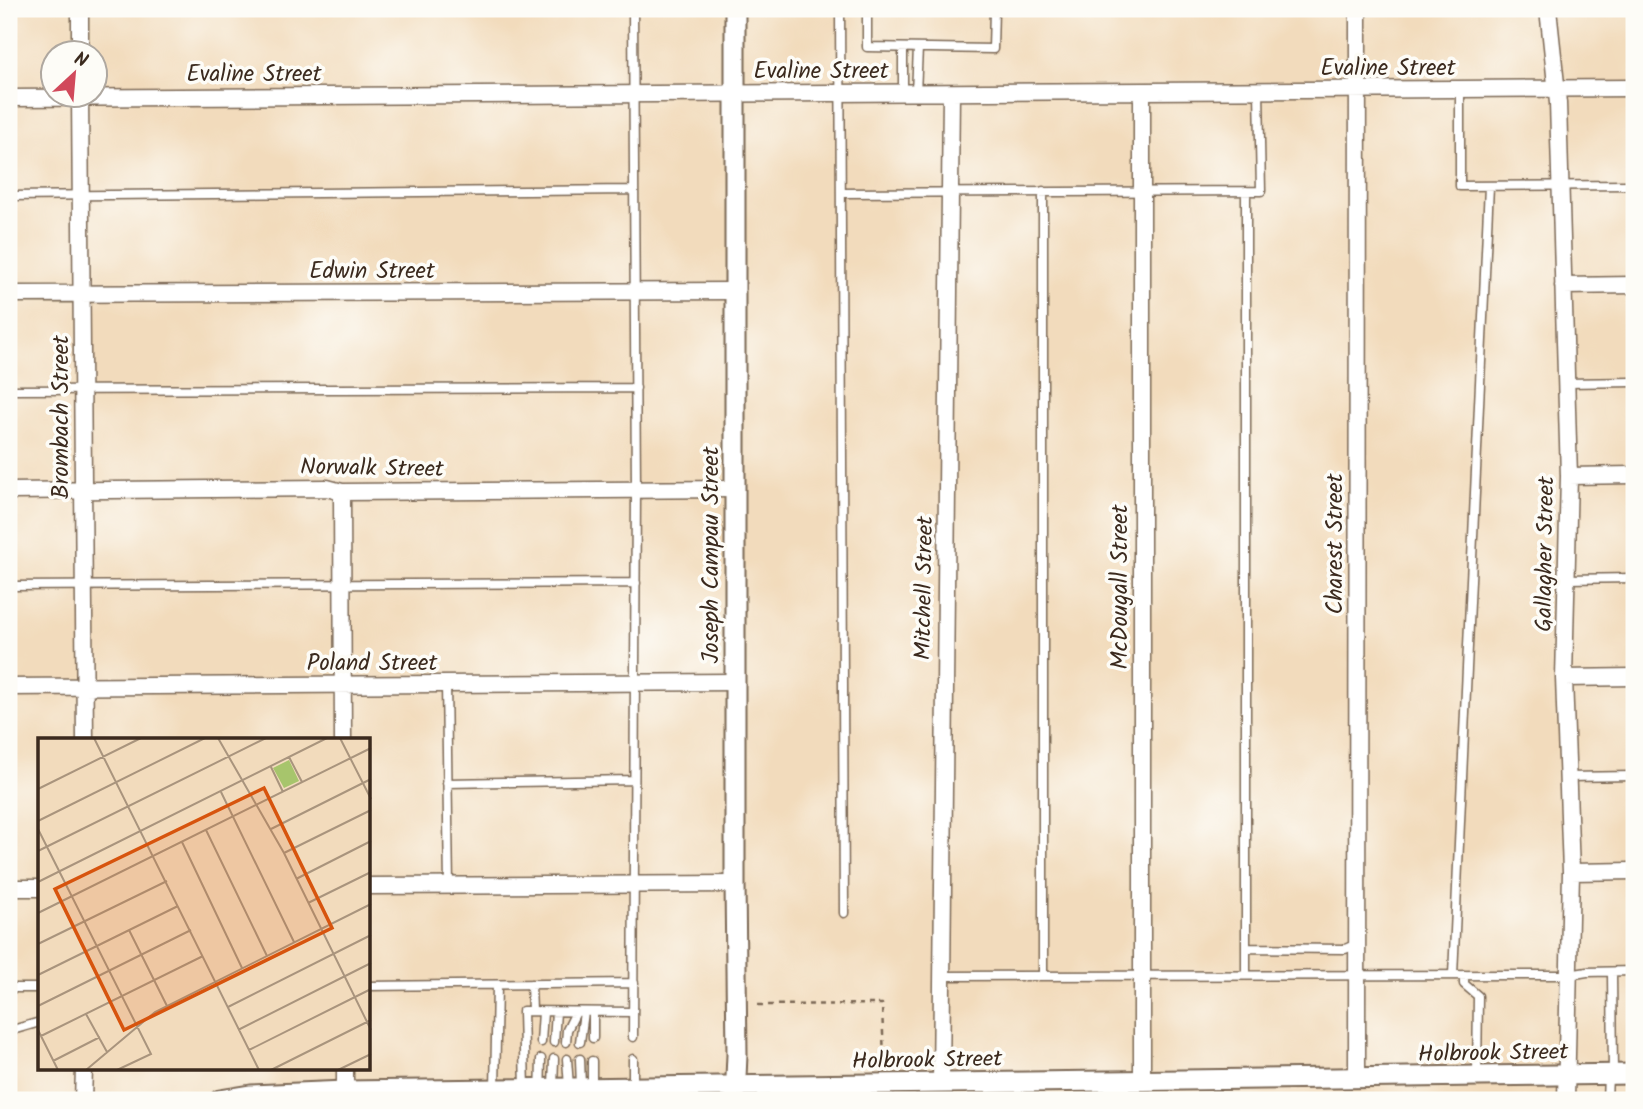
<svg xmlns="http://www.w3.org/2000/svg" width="1643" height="1109" font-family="Kalam,sans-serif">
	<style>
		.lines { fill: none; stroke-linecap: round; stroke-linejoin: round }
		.service-casing { stroke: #7b6855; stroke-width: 11 }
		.minor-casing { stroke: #7b6855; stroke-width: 19 }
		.tertiary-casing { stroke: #7b6855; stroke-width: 23 }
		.path { stroke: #7b6855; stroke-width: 2.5; stroke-dasharray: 5 5; stroke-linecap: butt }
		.service { stroke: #fff; stroke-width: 8 }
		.minor { stroke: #fff; stroke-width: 16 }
		.tertiary { stroke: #fff; stroke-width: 19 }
		.labels { text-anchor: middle; stroke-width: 7; stroke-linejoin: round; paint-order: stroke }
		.street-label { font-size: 23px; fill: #3b2a1e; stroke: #fdfcf7 }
		.inset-road { fill: none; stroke: #a9947d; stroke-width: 2 }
		.view { fill: #d7540e; fill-opacity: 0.15; stroke: #d7540e; stroke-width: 3.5 }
		.inset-edge { fill: none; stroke: #3b2a1e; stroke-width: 3.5 }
	</style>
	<rect width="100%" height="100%" fill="#fdfcf7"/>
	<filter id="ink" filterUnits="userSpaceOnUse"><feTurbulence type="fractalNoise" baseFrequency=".0143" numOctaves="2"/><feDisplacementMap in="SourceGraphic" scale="14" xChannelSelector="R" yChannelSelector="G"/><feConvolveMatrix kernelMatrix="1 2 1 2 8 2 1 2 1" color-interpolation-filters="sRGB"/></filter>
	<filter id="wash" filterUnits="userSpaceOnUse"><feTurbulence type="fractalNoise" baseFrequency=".00686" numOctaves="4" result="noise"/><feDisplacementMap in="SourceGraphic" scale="28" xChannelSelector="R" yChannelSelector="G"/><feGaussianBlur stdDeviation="1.57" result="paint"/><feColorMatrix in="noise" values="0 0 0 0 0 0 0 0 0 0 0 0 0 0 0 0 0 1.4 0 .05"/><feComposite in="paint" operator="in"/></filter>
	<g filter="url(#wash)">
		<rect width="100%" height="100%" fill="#f2dbbc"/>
	</g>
	<g filter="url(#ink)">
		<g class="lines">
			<defs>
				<path id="service" d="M633,9l3,481 -3,547
					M840,9l4,904
					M867,9v38l126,2 1,-40
					M903,48v45
					M1460,89v97l174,-1
					M916,93l2,-45
					M1043,191v784
					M1246,191v783
					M841,193l420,-2 -2,-100
					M9,196l625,-6
					M1566,383l68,-1
					M9,390l627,-2
					M1566,579l68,-1
					M9,586l627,-3
					M446,684l3,202
					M1567,777l67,-1
					M447,783l187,-3
					M1246,948l99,1 12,-5
					M1612,972l1,102
					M1453,975l36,-789
					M1464,975v9l14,12 -1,81
					M942,976l627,-1 18,-3 47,-1
					M531,984l1,27
					M369,986l265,-3
					M9,988h31
					M9,1031l31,-9
					M593,1038v-26
					M541,1042l2,-30
					M554,1042l2,-30
					M566,1042l1,-12 9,-18
					M580,1042l4,-30
					M567,1059l2,28
					M580,1059l1,28
					M592,1061v25
					M553,1087l1,-28
					M633,1087v-28
					M525,1089l-2,-78 110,1
					M495,1090l2,-105
					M540,1100l1,-41
					M1607,1100l1,-25"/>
				<path id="minor" d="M80,9v43
					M1548,9l10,94 11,373 -5,202 7,194 -5,228
					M80,94l5,646
					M9,98l1625,-10
					M1563,286l71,-1
					M9,294l726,-3
					M1569,476l65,-1
					M9,491l318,-3 15,4 393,-3
					M342,492l1,248
					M1564,678l70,-1
					M9,687l726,-5
					M1571,872l63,-1
					M369,886l366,-2
					M9,888h31
					M1357,1079l1,-1070
					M1142,1082v-990
					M941,1084l10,-991
					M345,1091v-22
					M83,1100l1,-31"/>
				<path id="tertiary" d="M735,9v875l2,171 -2,45
					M220,1100l31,-5 94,-4 1289,-17"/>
			</defs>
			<use href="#service" class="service-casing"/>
			<use href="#minor" class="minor-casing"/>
			<use href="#tertiary" class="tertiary-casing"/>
			<path class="path" d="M758,1005l124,-1 2,58"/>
			<use href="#service" class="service"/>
			<use href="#minor" class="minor"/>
			<use href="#tertiary" class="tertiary"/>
		</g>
	</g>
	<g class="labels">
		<g class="street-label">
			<text x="1388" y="75">Evaline Street</text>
			<text x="821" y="78">Evaline Street</text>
			<text x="254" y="81">Evaline Street</text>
			<text x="372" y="278">Edwin Street</text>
			<text transform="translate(60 417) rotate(-90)" y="8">Brombach Street</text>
			<text transform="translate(372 467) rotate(1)" y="8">Norwalk Street</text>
			<text transform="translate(1334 544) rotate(-90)" y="8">Charest Street</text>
			<text transform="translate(1544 554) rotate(-89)" y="8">Gallagher Street</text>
			<text transform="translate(710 555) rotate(-90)" y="8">Joseph Campau Street</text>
			<text transform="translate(1119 587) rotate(-90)" y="8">McDougall Street</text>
			<text transform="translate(923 588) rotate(-89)" y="8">Mitchell Street</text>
			<text x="372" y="670">Poland Street</text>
			<text transform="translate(1493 1052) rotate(-1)" y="8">Holbrook Street</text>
			<text transform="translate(927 1059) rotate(-1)" y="8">Holbrook Street</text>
		</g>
	</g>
	<g transform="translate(38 738)">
		<rect width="332" height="332" fill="#f2dbbc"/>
		<path d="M251,22l10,21 -15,7 -11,-20z" fill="#a7c56c"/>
		<path class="inset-road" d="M56,0l165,332M180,0l66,115 87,177M302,0l31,61M251,19l13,25M233,29l12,25M0,51l103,-51M183,54l73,150M0,83l167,-83M0,91l113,225 -34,16M233,91l100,-50M168,92l61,126M144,104l60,126M0,113l228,-113M246,115l87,-43M258,141l75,-38M0,144l289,-144M270,165l63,-31M0,175l333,-165M91,192l38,76M0,206l129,-63M0,237l140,-69M0,268l153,-76M190,269l143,-72M48,276l21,38M0,292l20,40M200,292l133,-67M3,298l162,-80M211,312l122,-61M15,323l47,-24M48,332l69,-58 216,-108M233,332l100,-50M300,332l33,-16"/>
		<path class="view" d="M226,50l68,140 -208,102 -69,-141z"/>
		<rect width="332" height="332" class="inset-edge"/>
	</g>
	<rect width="1643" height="1109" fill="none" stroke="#fdfcf7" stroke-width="35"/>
	<g transform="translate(74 74) rotate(26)"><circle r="33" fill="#fdfcf7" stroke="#afa8a0" stroke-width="2"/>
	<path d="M0-5L12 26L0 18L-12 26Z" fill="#d1495b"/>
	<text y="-10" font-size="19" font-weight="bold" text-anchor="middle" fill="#3b2a1e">N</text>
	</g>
</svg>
